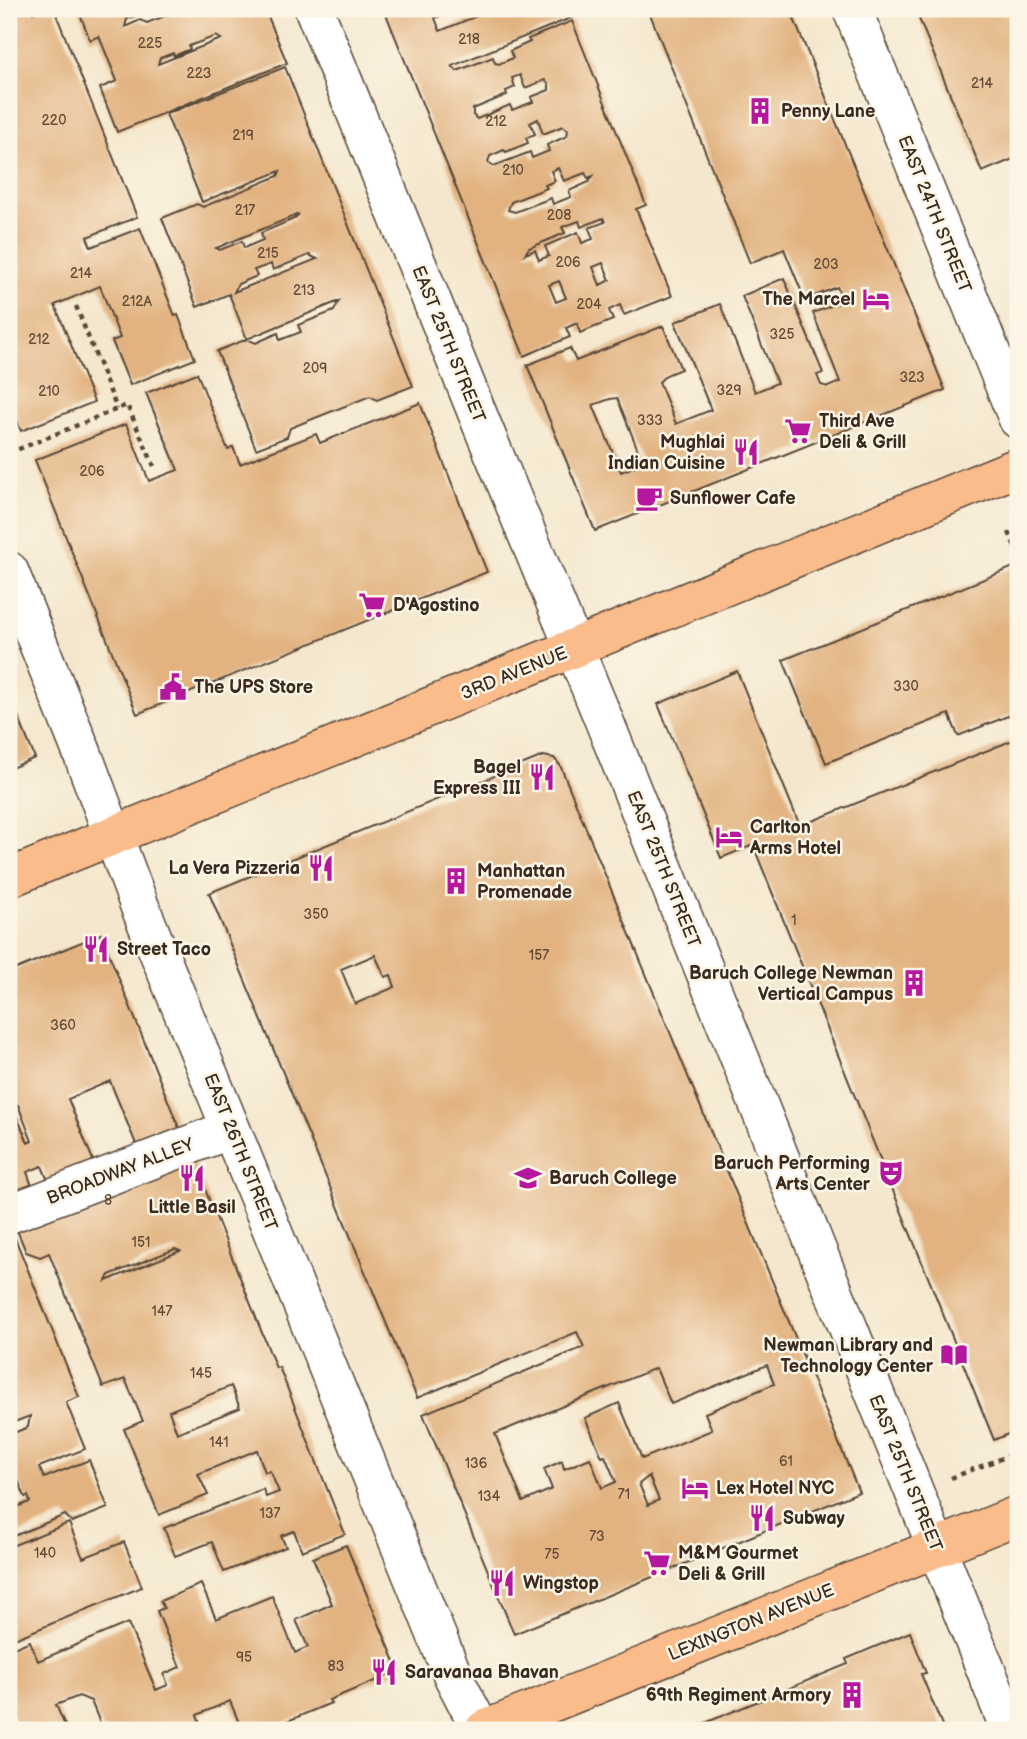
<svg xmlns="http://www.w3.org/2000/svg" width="1027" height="1739" font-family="'Balsamiq Sans',sans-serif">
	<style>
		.building { fill: #e2b381; fill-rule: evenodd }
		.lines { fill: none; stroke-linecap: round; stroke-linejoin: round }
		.minor-casing { stroke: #574638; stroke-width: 41 }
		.major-casing { stroke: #574638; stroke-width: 41 }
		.path { stroke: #574638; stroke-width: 4.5; stroke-dasharray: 5 5; stroke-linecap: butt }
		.minor { stroke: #fff; stroke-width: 38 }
		.major { stroke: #fabc8b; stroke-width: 38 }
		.labels { text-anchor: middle; stroke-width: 5; stroke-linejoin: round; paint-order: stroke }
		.number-label { font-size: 14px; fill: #654c37 }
		.poi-label { font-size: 18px; font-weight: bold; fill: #3b2a1e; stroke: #fcf5e5; text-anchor: start }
		.street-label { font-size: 18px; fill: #3b2a1e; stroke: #fcf5e5 }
	</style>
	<rect width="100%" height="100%" fill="#fcf5e5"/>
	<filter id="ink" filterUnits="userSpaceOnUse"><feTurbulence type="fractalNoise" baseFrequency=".0143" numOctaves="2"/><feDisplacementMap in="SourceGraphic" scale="14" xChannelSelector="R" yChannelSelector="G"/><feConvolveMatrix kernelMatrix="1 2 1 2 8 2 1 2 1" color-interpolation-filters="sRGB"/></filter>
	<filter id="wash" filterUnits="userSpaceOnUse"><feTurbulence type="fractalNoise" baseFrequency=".00686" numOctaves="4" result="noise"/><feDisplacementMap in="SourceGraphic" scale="28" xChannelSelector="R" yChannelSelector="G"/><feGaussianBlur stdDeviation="1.57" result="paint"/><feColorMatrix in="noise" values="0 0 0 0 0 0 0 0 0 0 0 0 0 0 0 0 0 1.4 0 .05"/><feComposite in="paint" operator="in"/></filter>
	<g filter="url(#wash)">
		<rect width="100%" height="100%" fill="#f4e7cd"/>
		<g id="blocks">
			<path class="building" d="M9,9h23l1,4 10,-4h11l83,208 -50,20 4,10 49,-19 35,88 3,-1 17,44 -65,26 -18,-44 8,-3 -20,-52 -45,19 39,97 -73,29 -12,-30z
				M78,9h74l-25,10 -2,8 15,-7 7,3 36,-14h82l22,54 -170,69 -17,-44 17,-7 -18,-45 -9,4zM216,36l5,3 -63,25 2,-6 13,-5 1,3 16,-7 -1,-3z
				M384,9h74l-23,9 5,13 54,-22h99l-141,57 5,5 36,-14 2,6 4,1 14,-6 -3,-7 20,-9 -2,-3 44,-18 74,184 -10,4 36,87 -48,19 -4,-10 -11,5 4,10 -33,13 -3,-10 -11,5 4,9 -46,19zM520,75l5,13 20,-8 4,5v5l-18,7 2,5 -21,8 -2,-5 -33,14 -4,-4v-6l34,-14 -1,-4 9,-4 -3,-9zM538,119l5,15 20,-8 5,4 -1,6 -20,9 2,6 -17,7 -2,-6 -36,14 -6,-4 2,-6 14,-6 2,2 22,-9 -2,-5 9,-4 -5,-11zM558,168l6,13 21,-8 3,5 5,-2 -4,6 -20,9 2,6 -18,7 -2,-6 -36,14 -7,-2 3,-8 36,-14 -2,-3 10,-4 -4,-10zM603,218l2,4 -16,6 4,11 -11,4 -4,-11 -33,14 4,10 -10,4 -4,-10 -10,4 4,-6 36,-15 -3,-6 17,-6 2,6zM603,263l7,17 -10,5 -7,-18zM559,281l7,17 -10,4 -7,-17z
				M648,9h142l155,381 -350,141 -68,-166 43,-17 6,13 87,-35 18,43 -15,6 -7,7 17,42 35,-14 -36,-88 45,-18 35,88 22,-9 -35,-87 42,-18 39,95 -6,2 4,10 7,2 12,-5 -27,-69 30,-12 -6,-14 -32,13 -21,-51 -34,14zM617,398l25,62 -6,6 -15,6 -28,-67 17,-6z
				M915,9h103v148l-36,15z
				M285,67l128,319 -36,14 -7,-4 -80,32 -3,9 -31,12 -39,-98 30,-12 9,4 22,-10 2,7 21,-8 -3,-7 36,-14 5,-10 -92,38 -18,-45 -32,13 -35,-89 35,-14 6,3 75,-31 2,-5 -78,31 -36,-88zM299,214l-5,5 -33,14 2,7 -19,8 -2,-7 -22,9 -4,-2zM309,255l8,4 -83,33 4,-8 19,-8 -3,-6 17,-6 2,6z
				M197,373l31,77 5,-3 7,17 76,-30 4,9 100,-40 67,169 -350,142 -102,-254 91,-36 23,57 29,-11 -32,-77z
				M1016,566l2,6v140l-60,24 -9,-22 -123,49 -43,-103z
				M737,671l63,155 218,-88v692l-24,10 -241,-595 -32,13 -63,-154z
				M9,694l26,64 -26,11z
				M543,756l11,2 6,7 299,727 -345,142 -91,-220 161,-67 -7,-15 -160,66 -208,-505zM375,955l10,22 6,-2 4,12 -40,17 -14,-35zM767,1365l7,19 -69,29 7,17 -70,29 -23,-56 -34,15 17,39 3,-1 11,26 -14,6 -12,-30 -26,11 -2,-8 -18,8 8,20 -29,13 -28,-68 161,-66 15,36zM649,1476l10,24 -11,5 -9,-21z
				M101,934l80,199 -43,16 -28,-68 -42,18 27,66 -46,18 -7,-17 -15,6 8,23h-26v-108l1,-1 -1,-4v-110zM18,1105l14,36 -4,2 -15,-36z
				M191,1154l85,214 3,-1 66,167 -43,17 -8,-20 -13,5 5,11 -62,25 -12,-30 -37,14 -11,-28 99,-39 3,8 13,-5 -9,-21 -5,1 -8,-22 -59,24 10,21 -49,20 -35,-86 19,-8 -18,-42 -22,8 -54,-134 -9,4 -14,-5 -11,-27zM175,1249l5,2 -74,30 3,-6zM231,1386l9,22 -63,25 -8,-22z
				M11,1228l68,169 -13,5 19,47 -46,18 5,11 45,-18 19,48 -36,14 -7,-7 -56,23v-28l21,-8 -2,-6 -3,1 -13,-31 -3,1v-32l19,-8 2,-11 -21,8v-195z
				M69,1523l14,35 41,-16 18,45 -133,54v-94z
				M346,1545l53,126 -70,29 2,3 -65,27h-24l-12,-29 -33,14 6,15h-100l-12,-29 -12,-5 -23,9 11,25h-49l-9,-23v-57l21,-9 8,20 90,-38 28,67 12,-5 -4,-11 16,-7 -23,-56 7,-3 -4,-7 41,-17 15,35 56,-23 23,57 13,-6 -12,-27 36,-16 -19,-46z
				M910,1632l16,41 -5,1 23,56h-256l160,-66 -2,-5z"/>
		</g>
	</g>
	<g filter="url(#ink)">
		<use href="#blocks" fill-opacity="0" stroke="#574638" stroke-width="2"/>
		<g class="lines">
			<defs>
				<path id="minor" d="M314,9l168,416 121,293 407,1012
					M852,9l166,410
					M9,571l74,184 57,152 91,222 222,547 28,54
					M9,1214l222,-85"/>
				<path id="major" d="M9,878l1009,-411
					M484,1730l534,-215"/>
			</defs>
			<use href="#minor" class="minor-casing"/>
			<use href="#major" class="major-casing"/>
			<path class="path" d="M76,306l41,103
				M9,453l118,-48 27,61
				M1009,532l9,22
				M951,1478l67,-26"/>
			<use href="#minor" class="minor"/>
			<use href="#major" class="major"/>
		</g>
	</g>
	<defs>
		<symbol id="building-bare" viewBox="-9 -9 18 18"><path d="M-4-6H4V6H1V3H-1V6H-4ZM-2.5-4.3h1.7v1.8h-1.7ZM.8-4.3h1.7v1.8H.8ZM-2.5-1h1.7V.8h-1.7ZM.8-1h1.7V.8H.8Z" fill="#b5179e" stroke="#fcf5e5" stroke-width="2.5" paint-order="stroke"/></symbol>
		<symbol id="hotel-bare" viewBox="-9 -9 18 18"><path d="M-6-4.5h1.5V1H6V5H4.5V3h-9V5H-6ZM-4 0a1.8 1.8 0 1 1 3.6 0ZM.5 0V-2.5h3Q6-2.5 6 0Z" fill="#b5179e" stroke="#fcf5e5" stroke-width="2.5" paint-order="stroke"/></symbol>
		<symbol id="supermarket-bare" viewBox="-9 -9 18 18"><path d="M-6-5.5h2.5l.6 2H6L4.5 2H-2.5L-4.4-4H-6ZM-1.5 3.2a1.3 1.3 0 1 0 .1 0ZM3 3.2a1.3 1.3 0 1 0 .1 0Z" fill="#b5179e" stroke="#fcf5e5" stroke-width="2.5" paint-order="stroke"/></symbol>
		<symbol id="restaurant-bare" viewBox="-9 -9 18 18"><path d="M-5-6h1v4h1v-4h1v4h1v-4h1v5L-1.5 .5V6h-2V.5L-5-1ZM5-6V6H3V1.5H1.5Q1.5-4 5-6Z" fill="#b5179e" stroke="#fcf5e5" stroke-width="2.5" paint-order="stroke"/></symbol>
		<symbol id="cafe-bare" viewBox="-9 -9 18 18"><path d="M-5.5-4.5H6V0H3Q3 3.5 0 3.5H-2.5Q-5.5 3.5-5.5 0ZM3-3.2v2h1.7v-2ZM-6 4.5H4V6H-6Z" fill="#b5179e" stroke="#fcf5e5" stroke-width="2.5" paint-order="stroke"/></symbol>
		<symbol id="civic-bare" viewBox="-9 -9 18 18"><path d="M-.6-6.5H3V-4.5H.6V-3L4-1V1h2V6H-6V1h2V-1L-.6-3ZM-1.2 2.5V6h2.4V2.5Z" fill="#b5179e" stroke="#fcf5e5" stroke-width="2.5" paint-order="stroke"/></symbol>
		<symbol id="theatre-bare" viewBox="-9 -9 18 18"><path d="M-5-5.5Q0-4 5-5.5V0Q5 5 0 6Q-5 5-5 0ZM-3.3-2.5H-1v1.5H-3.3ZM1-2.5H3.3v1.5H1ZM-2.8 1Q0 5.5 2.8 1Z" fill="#b5179e" stroke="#fcf5e5" stroke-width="2.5" paint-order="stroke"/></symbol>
		<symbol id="university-bare" viewBox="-9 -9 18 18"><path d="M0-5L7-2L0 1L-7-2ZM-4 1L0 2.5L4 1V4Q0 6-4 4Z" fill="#b5179e" stroke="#fcf5e5" stroke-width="2.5" paint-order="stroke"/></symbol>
		<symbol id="library-bare" viewBox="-9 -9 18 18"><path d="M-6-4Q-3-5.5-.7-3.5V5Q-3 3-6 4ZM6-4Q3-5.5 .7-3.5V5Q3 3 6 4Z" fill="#b5179e" stroke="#fcf5e5" stroke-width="2.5" paint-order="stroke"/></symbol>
	</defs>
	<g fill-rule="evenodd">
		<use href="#building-bare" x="741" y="92" width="38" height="38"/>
		<use href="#hotel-bare" x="857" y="280" width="38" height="38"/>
		<use href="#supermarket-bare" x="779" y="412" width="38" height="38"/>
		<use href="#restaurant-bare" x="727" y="433" width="38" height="38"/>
		<use href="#cafe-bare" x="630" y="479" width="38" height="38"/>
		<use href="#supermarket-bare" x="353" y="586" width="38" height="38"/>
		<use href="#civic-bare" x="154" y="668" width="38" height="38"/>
		<use href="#restaurant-bare" x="523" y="758" width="38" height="38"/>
		<use href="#hotel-bare" x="710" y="818" width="38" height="38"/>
		<use href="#restaurant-bare" x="302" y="849" width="38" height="38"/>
		<use href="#building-bare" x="437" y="862" width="38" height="38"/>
		<use href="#restaurant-bare" x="77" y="930" width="38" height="38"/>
		<use href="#building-bare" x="895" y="964" width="38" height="38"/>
		<use href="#theatre-bare" x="872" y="1154" width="38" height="38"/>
		<use href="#restaurant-bare" x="173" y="1159" width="38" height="38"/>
		<use href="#university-bare" x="509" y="1159" width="38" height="38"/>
		<use href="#library-bare" x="935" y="1336" width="38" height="38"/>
		<use href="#hotel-bare" x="676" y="1469" width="38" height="38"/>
		<use href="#restaurant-bare" x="743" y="1499" width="38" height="38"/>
		<use href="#supermarket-bare" x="638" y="1544" width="38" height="38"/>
		<use href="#restaurant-bare" x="483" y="1564" width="38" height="38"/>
		<use href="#restaurant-bare" x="365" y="1653" width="38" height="38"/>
		<use href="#building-bare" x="833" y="1676" width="38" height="38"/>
	</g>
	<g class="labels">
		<g class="number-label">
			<text x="469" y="44">218</text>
			<text x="150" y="48">225</text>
			<text x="199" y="78">223</text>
			<text x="982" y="88">214</text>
			<text x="54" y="125">220</text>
			<text x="496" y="126">212</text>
			<text x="243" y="140">219</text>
			<text x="513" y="175">210</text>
			<text x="245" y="215">217</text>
			<text x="559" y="220">208</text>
			<text x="268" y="258">215</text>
			<text x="568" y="267">206</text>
			<text x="826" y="269">203</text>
			<text x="81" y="278">214</text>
			<text x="304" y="295">213</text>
			<text x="137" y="306">212A</text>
			<text x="589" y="309">204</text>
			<text x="782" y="339">325</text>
			<text x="39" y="344">212</text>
			<text x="315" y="373">209</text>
			<text x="912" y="382">323</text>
			<text x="729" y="395">329</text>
			<text x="49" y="396">210</text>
			<text x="650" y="425">333</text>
			<text x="92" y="476">206</text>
			<text x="906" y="691">330</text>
			<text x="316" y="919">350</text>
			<text x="794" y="925">1</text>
			<text x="539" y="960">157</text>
			<text x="63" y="1030">360</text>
			<text x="108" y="1205">8</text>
			<text x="141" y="1247">151</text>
			<text x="162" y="1316">147</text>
			<text x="201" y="1378">145</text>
			<text x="219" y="1447">141</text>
			<text x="786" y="1466">61</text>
			<text x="476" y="1468">136</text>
			<text x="624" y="1499">71</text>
			<text x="489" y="1501">134</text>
			<text x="270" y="1518">137</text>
			<text x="597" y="1541">73</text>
			<text x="45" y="1558">140</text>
			<text x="552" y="1559">75</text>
			<text x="244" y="1662">95</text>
			<text x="336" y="1671">83</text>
		</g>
		<g class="poi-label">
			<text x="781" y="117">Penny Lane</text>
			<text x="855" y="305" text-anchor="end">The Marcel</text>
			<text x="819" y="427">Third Ave<tspan x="819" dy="21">Deli &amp; Grill</tspan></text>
			<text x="725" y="448" text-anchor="end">Mughlai<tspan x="725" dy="21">Indian Cuisine</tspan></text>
			<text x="670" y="504">Sunflower Cafe</text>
			<text x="393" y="611">D'Agostino</text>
			<text x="194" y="693">The UPS Store</text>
			<text x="521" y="773" text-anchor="end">Bagel<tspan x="521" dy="21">Express III</tspan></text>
			<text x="750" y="833">Carlton<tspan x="750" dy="21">Arms Hotel</tspan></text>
			<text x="300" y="874" text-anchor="end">La Vera Pizzeria</text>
			<text x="477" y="877">Manhattan<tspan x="477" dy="21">Promenade</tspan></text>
			<text x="117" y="955">Street Taco</text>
			<text x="893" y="979" text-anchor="end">Baruch College Newman<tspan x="893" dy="21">Vertical Campus</tspan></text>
			<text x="870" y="1169" text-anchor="end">Baruch Performing<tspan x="870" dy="21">Arts Center</tspan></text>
			<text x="549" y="1184">Baruch College</text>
			<text x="192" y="1213" text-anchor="middle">Little Basil</text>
			<text x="933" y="1351" text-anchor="end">Newman Library and<tspan x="933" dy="21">Technology Center</tspan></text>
			<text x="716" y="1494">Lex Hotel NYC</text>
			<text x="783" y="1524">Subway</text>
			<text x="678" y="1559">M&amp;M Gourmet<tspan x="678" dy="21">Deli &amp; Grill</tspan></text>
			<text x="523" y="1589">Wingstop</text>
			<text x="405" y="1678">Saravanaa Bhavan</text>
			<text x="831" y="1701" text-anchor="end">69th Regiment Armory</text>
		</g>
		<g class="street-label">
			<text transform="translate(935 214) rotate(68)" y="6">EAST 24TH STREET</text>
			<text transform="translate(449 344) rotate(68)" y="6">EAST 25TH STREET</text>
			<text transform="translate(514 673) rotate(-22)" y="6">3RD AVENUE</text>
			<text transform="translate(664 869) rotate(68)" y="6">EAST 25TH STREET</text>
			<text transform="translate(241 1152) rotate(68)" y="6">EAST 26TH STREET</text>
			<text transform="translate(120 1171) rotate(-21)" y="6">BROADWAY ALLEY</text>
			<text transform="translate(906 1473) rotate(68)" y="6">EAST 25TH STREET</text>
			<text transform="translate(751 1622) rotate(-22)" y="6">LEXINGTON AVENUE</text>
		</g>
	</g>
	<rect width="1027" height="1739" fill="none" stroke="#fcf5e5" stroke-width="35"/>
</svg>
